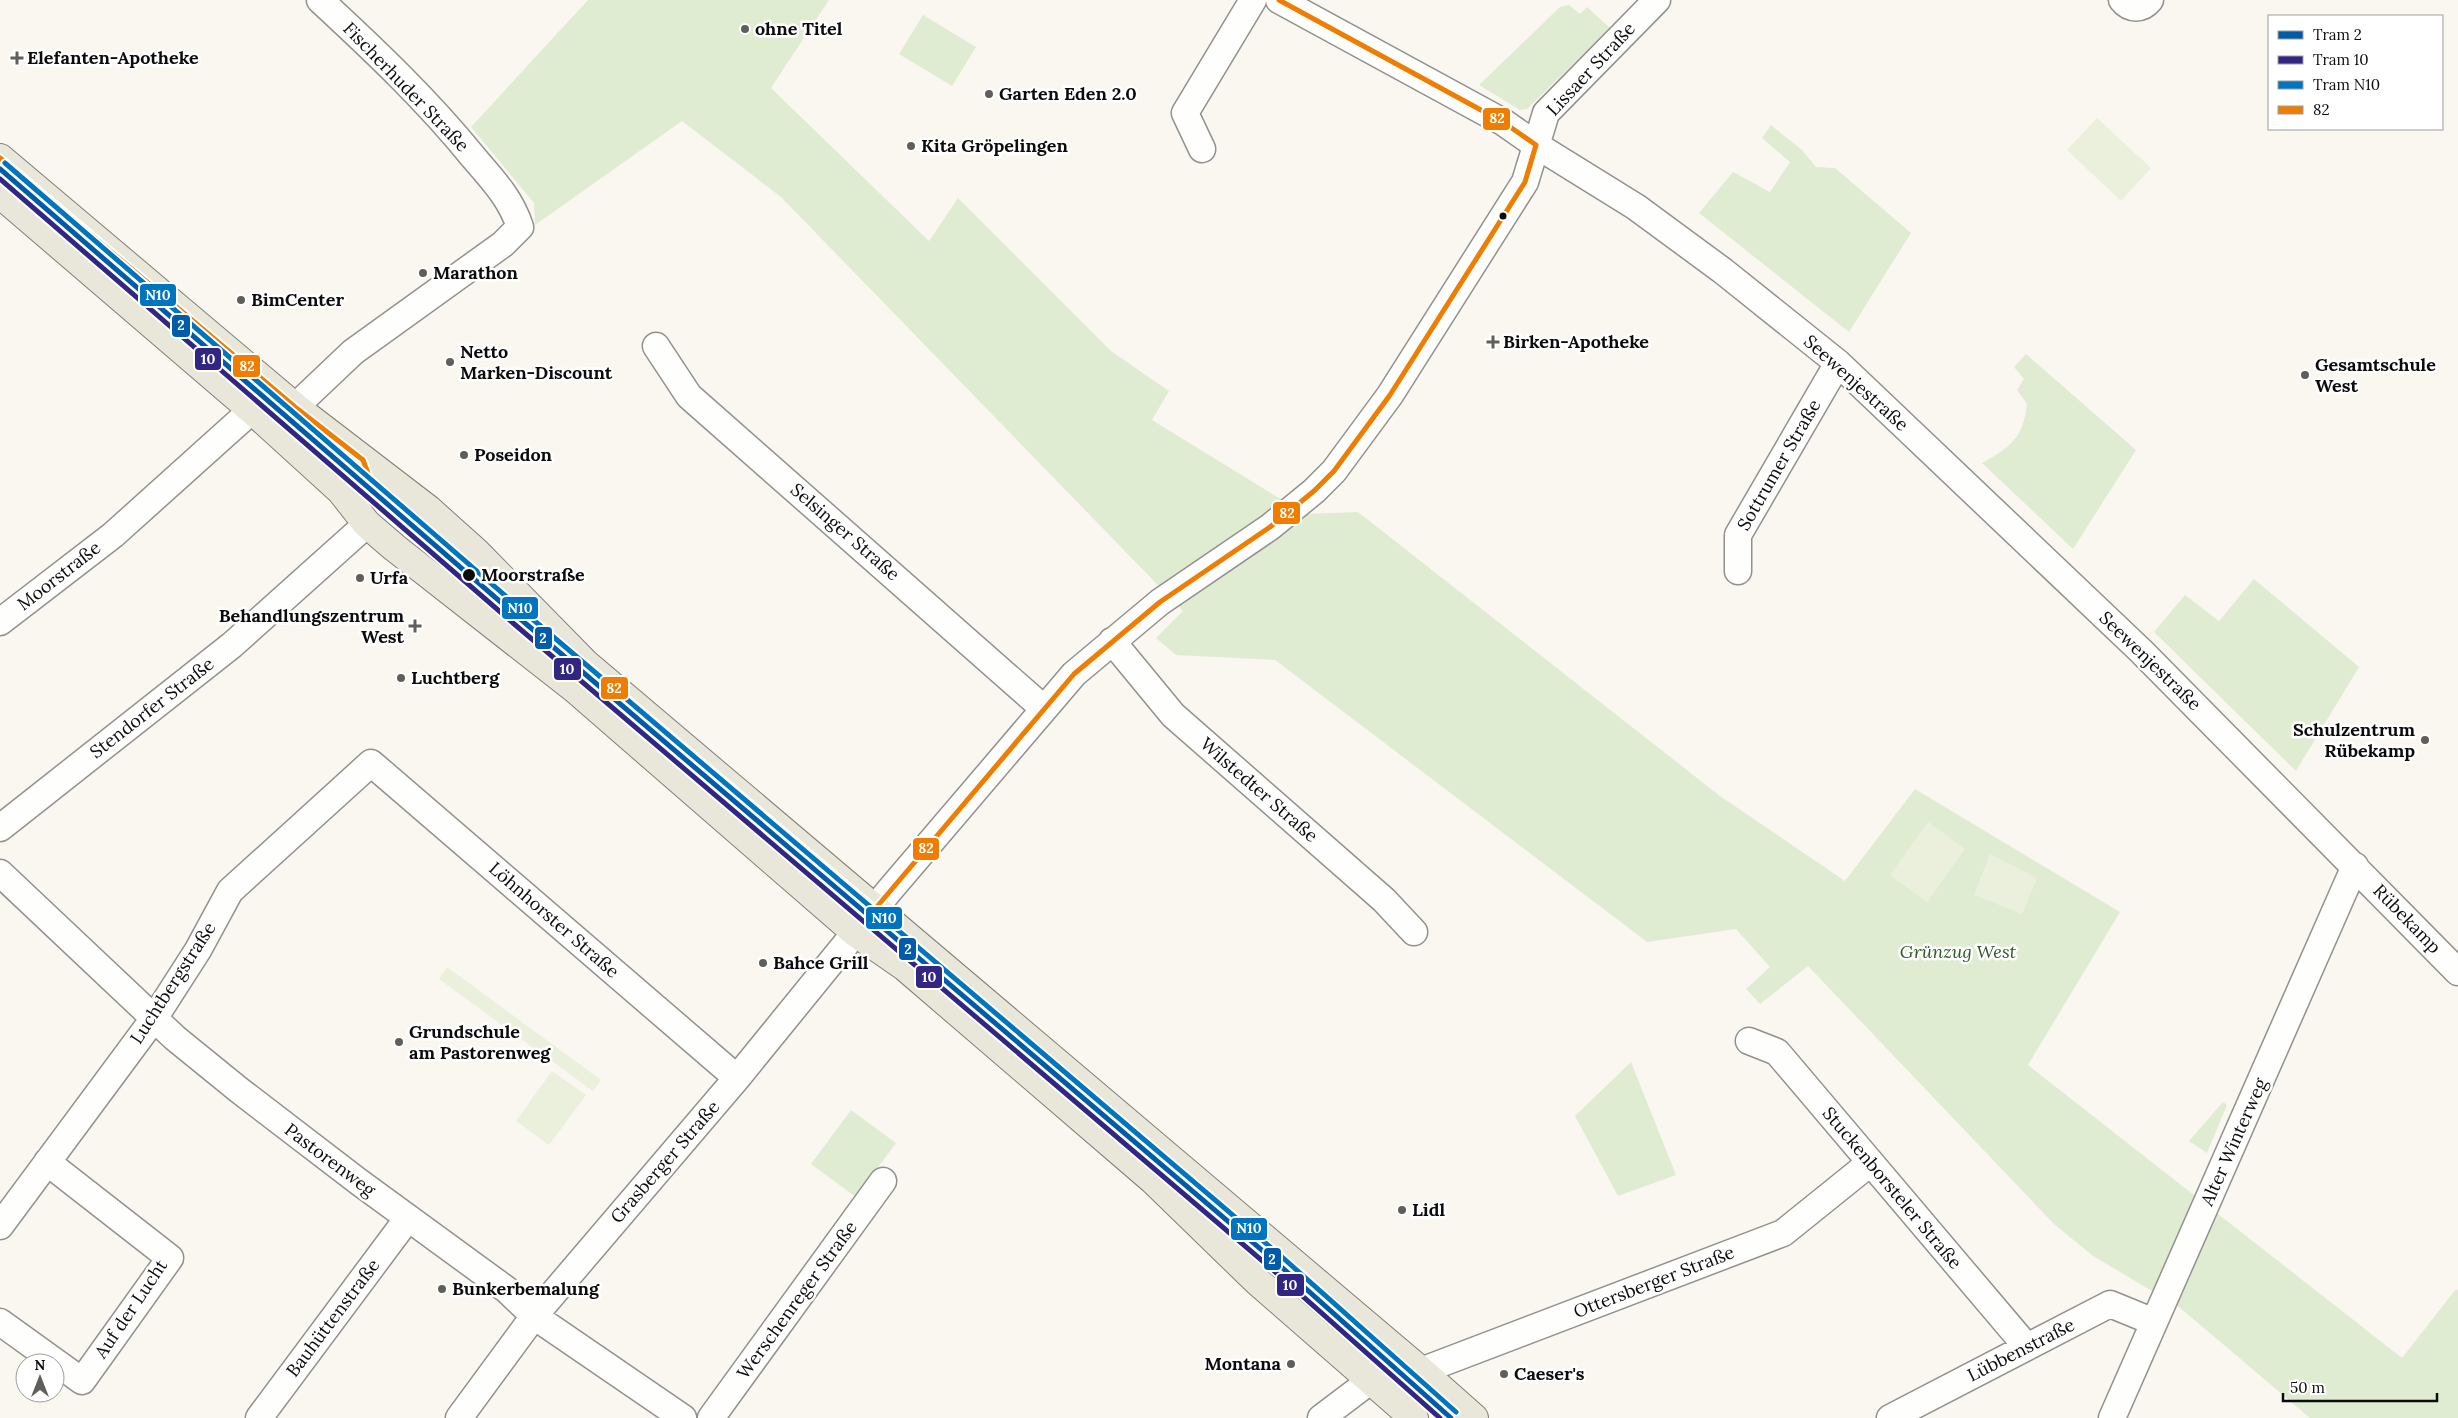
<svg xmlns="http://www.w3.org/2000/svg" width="2458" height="1418" font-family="Lora,serif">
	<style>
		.green { fill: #e0ecd2 }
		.pitch { fill: #eaf0db }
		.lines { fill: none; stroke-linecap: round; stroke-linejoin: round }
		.minor-casing { stroke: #92918e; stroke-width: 29 }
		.major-casing { stroke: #7f7f7b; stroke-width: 30 }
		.minor { stroke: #fefefd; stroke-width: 26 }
		.major { stroke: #e9e6da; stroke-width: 28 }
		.bus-1-casing { stroke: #fff; stroke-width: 9 }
		.bus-1 { stroke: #ef7d00; stroke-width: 5 }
		.tram-1-casing { stroke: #fff; stroke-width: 9 }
		.tram-2-casing { stroke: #fff; stroke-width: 9 }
		.tram-3-casing { stroke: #fff; stroke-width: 9 }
		.tram-1 { stroke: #005ca9; stroke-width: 5 }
		.tram-2 { stroke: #312783; stroke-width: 5 }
		.tram-3 { stroke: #0075bf; stroke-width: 5 }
		.poi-dot { fill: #5e5e5b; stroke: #fff; stroke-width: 2 }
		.bus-dot { fill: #0b0b0b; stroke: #fff; stroke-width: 2 }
		.labels { text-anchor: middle; stroke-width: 5; stroke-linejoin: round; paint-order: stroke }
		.poi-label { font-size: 18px; font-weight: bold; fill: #0b0b0b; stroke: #fff; text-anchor: start }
		.street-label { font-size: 18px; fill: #0b0b0b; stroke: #fff }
		.stop-label { font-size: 18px; font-weight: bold; fill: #0b0b0b; stroke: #fff; text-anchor: start }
		.park-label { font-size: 18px; font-style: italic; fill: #2b5a24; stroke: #fff }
		.line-badge { stroke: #fff; stroke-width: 2 }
		.badge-label { font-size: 14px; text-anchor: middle; font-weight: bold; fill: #fff }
	</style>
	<rect width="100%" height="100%" fill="#f9f7f0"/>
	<path class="green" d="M588,0h241l-58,88 158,153 29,-43 153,153 58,40 -17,29 153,94 53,-2 362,284 125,85 70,-92 205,123 -92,153 374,293 54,-69 2,1v128h-148l-131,-111 -86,-51 -39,-32 -246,-258 -48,38 -14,-15 24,-22 -34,-38 -89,13 -372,-282 -99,-5 -20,-17 27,-27 -402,-414 -99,-76 -147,104 -1,-22 -63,-76z
		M1569,5l11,9 7,-7 23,21 -83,81 -7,1 -41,-25 81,-78z
		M923,15l53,32 -24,39 -53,-32z
		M1771,125l31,25 14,17 19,1 76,65 -62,99 -150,-119 34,-41 37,20 20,-30 -28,-24z
		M2026,354l110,96 -63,99 -91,-86c29,-16 41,-25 45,-59l-10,-14 7,-11 -10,-12z
		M2254,579l105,88 -63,104 -142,-139 31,-37 34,26z
		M1631,1062l45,113 -58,21 -43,-80z
		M2223,1102l4,3 -20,48 -18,-12z
		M851,1110l45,33 -40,54 -45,-33z"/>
	<path class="pitch" d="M2097,118l54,50 -30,33 -54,-51z
		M1928,822l37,27 -38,53 -37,-27z
		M1990,854l47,24 -15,36 -48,-19z
		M447,967l154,113 -8,11 -154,-112z
		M552,1071l34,24 -37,50 -33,-24z"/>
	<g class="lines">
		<defs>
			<path id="minor" d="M1279,0l224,122 33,23 100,62 87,64 115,92 303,288 317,321
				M2122,0c8,10 20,10 28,0
				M1202,149l-17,-36 68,-113
				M656,346l33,50 354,312
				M295,407l58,-55 150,-108 17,-17c-9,-28 -27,-47 -46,-69 -47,-58 -100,-108 -154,-158
				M1738,571v-36l100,-172
				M0,622l113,-87 139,-125
				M1112,641l61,74 211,185 30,32
				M0,828l232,-183 135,-121
				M0,873l175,165 64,52 120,92 148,108 27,26 149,102
				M1749,1041l28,11 250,295
				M0,1226l155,-209 43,-67 32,-59 141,-128 366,315
				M0,1322l82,59 88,-123 -123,-96
				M1421,1371l362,-138 87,-70
				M259,1418l149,-200
				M459,1418l75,-102 203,-238 152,-187 185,-217 86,-72 110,-75 44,-36 20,-20 56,-76 135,-213 21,-69 111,-113
				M711,1418l172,-237
				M1321,1418l49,-37
				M1890,1418l220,-114 44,18
				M2112,1418l243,-552"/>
			<path id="major" d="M0,158l295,249 133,102 49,44 109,111 835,707 53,47
				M0,194l252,216 89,81 26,33 28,24 180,141 281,244 49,34 248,213 105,102 156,136"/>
		</defs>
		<use href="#minor" class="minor-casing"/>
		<use href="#major" class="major-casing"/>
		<use href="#minor" class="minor"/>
		<use href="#major" class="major"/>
		<defs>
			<path id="bus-1" d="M0,158l295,249 68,53 15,40 174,151 34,13 289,245 199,-235 86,-72 110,-75 44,-36 20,-20 56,-76 135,-213 11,-37 -33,-23 -224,-122"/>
		</defs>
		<use href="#bus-1" class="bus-1-casing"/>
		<use href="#bus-1" class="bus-1"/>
		<defs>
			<path id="tram-1" d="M0,169l518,448 759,646 174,155"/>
			<path id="tram-2" d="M0,179l513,444 759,646 168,149"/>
			<path id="tram-3" d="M5,163l518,448 759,646 174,155"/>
		</defs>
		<use href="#tram-1" class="tram-1-casing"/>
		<use href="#tram-2" class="tram-2-casing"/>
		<use href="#tram-3" class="tram-3-casing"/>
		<use href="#tram-1" class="tram-1"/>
		<use href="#tram-2" class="tram-2"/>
		<use href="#tram-3" class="tram-3"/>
	</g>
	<g class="poi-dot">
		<circle cx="745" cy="29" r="5"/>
		<path d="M14.5 50.5h5v5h5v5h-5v5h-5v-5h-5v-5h5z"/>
		<circle cx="989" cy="94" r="5"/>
		<circle cx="911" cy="146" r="5"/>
		<circle cx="423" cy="273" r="5"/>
		<circle cx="241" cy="300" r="5"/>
		<path d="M1490.5 334.5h5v5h5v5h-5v5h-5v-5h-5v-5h5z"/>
		<circle cx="450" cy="362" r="5"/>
		<circle cx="2305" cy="375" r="5"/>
		<circle cx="464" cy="455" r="5"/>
		<circle cx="360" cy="578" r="5"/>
		<path d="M412.5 618.5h5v5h5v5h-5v5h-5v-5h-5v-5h5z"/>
		<circle cx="401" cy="678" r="5"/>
		<circle cx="2425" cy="740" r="5"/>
		<circle cx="763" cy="963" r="5"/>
		<circle cx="399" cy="1042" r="5"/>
		<circle cx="1402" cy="1210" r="5"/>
		<circle cx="442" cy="1289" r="5"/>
		<circle cx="1291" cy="1364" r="5"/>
		<circle cx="1504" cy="1374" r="5"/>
	</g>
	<g class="bus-dot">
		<circle cx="1503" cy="216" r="4.5"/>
		<circle cx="469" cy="575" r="7"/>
	</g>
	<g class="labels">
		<g class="poi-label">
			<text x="755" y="35">ohne Titel</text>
			<text x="27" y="64">Elefanten-Apotheke</text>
			<text x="999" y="100">Garten Eden 2.0</text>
			<text x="921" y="152">Kita Gröpelingen</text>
			<text x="433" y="279">Marathon</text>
			<text x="251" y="306">BimCenter</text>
			<text x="1503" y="348">Birken-Apotheke</text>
			<text x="460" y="358">Netto<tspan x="460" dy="21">Marken-Discount</tspan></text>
			<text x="2315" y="371">Gesamtschule<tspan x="2315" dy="21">West</tspan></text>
			<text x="474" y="461">Poseidon</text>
			<text x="370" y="584">Urfa</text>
			<text x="404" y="622" text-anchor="end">Behandlungszentrum<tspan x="404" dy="21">West</tspan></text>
			<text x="411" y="684">Luchtberg</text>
			<text x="2415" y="736" text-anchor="end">Schulzentrum<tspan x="2415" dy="21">Rübekamp</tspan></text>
			<text x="773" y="969">Bahce Grill</text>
			<text x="409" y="1038">Grundschule<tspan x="409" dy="21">am Pastorenweg</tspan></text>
			<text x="1412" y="1216">Lidl</text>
			<text x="452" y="1295">Bunkerbemalung</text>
			<text x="1281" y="1370" text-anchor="end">Montana</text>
			<text x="1514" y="1380">Caeser's</text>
		</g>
		<g class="street-label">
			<text transform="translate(1591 69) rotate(-47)" y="6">Lissaer Straße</text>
			<text transform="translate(406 87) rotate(46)" y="6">Fischerhuder Straße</text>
			<text transform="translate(1856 383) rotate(42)" y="6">Seewenjestraße</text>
			<text transform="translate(1779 465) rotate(-60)" y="6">Sottrumer Straße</text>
			<text transform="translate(845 532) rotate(41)" y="6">Selsinger Straße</text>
			<text transform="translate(59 576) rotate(-38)" y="6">Moorstraße</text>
			<text transform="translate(2150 661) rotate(44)" y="6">Seewenjestraße</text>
			<text transform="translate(152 708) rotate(-38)" y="6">Stendorfer Straße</text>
			<text transform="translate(1259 790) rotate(41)" y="6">Wilstedter Straße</text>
			<text transform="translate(2407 919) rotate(46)" y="6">Rübekamp</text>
			<text transform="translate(554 920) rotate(41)" y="6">Löhnhorster Straße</text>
			<text transform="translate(173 983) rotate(-57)" y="6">Luchtbergstraße</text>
			<text transform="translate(2234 1142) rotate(-66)" y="6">Alter Winterweg</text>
			<text transform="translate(330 1160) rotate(37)" y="6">Pastorenweg</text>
			<text transform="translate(665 1162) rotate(-49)" y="6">Grasberger Straße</text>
			<text transform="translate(1892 1188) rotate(50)" y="6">Stuckenborsteler Straße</text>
			<text transform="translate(1654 1282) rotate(-21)" y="6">Ottersberger Straße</text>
			<text transform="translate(797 1300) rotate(-54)" y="6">Werschenreger Straße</text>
			<text transform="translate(131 1309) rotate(-56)" y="6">Auf der Lucht</text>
			<text transform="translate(333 1318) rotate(-53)" y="6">Bauhüttenstraße</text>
			<text transform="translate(2021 1350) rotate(-27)" y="6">Lübbenstraße</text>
		</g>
		<g class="stop-label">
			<text x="481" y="581">Moorstraße</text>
		</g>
		<g class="park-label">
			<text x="1958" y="958">Grünzug West</text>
		</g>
	</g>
	<g class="line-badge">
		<rect x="1482" y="107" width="29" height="24" rx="5" fill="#ef7d00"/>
		<rect x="139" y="283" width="38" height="24" rx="5" fill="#0075bf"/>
		<rect x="171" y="314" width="20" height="24" rx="5" fill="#005ca9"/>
		<rect x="194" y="347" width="28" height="24" rx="5" fill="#312783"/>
		<rect x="232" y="354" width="29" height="24" rx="5" fill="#ef7d00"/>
		<rect x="1272" y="501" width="29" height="24" rx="5" fill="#ef7d00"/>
		<rect x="501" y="596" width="38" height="24" rx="5" fill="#0075bf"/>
		<rect x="534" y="626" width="19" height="24" rx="5" fill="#005ca9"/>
		<rect x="553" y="657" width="29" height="24" rx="5" fill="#312783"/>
		<rect x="600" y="676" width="29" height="24" rx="5" fill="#ef7d00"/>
		<rect x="912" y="837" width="28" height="24" rx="5" fill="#ef7d00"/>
		<rect x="865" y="906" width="38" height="24" rx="5" fill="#0075bf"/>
		<rect x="898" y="937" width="19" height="24" rx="5" fill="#005ca9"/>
		<rect x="915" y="965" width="28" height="24" rx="5" fill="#312783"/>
		<rect x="1230" y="1217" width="38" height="24" rx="5" fill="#0075bf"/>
		<rect x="1263" y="1247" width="19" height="24" rx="5" fill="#005ca9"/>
		<rect x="1276" y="1273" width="29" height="24" rx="5" fill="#312783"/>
	</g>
	<g class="badge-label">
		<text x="1497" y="123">82</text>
		<text x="158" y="300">N10</text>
		<text x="181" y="330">2</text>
		<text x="208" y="364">10</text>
		<text x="247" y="371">82</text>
		<text x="1287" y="518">82</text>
		<text x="520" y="613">N10</text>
		<text x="543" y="643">2</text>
		<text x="567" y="674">10</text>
		<text x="614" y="693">82</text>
		<text x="926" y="853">82</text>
		<text x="884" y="923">N10</text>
		<text x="908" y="954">2</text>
		<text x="929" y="982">10</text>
		<text x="1249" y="1233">N10</text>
		<text x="1272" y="1264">2</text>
		<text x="1290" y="1290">10</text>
	</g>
	<rect x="2268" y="15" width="175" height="115" fill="#ffffff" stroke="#9d9d9d"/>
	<rect x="2278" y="31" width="25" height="8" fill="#005ca9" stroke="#9d9d9d"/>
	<text x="2313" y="40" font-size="15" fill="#0b0b0b">Tram 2</text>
	<rect x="2278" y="56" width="25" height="8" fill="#312783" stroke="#9d9d9d"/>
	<text x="2313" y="65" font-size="15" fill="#0b0b0b">Tram 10</text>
	<rect x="2278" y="81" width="25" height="8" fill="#0075bf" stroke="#9d9d9d"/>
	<text x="2313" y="90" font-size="15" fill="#0b0b0b">Tram N10</text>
	<rect x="2278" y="106" width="25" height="8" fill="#ef7d00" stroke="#9d9d9d"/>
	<text x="2313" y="115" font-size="15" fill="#0b0b0b">82</text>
	<g transform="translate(40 1378)"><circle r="24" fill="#ffffff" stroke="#9d9d9d"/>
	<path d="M0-4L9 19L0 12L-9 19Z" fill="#5e5e5b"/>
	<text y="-8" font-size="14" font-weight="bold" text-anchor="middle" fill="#0b0b0b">N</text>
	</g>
	<path d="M2283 1393v8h154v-8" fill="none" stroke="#0b0b0b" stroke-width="2.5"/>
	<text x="2290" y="1393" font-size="15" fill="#0b0b0b" stroke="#ffffff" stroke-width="4" paint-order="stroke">50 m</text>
</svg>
